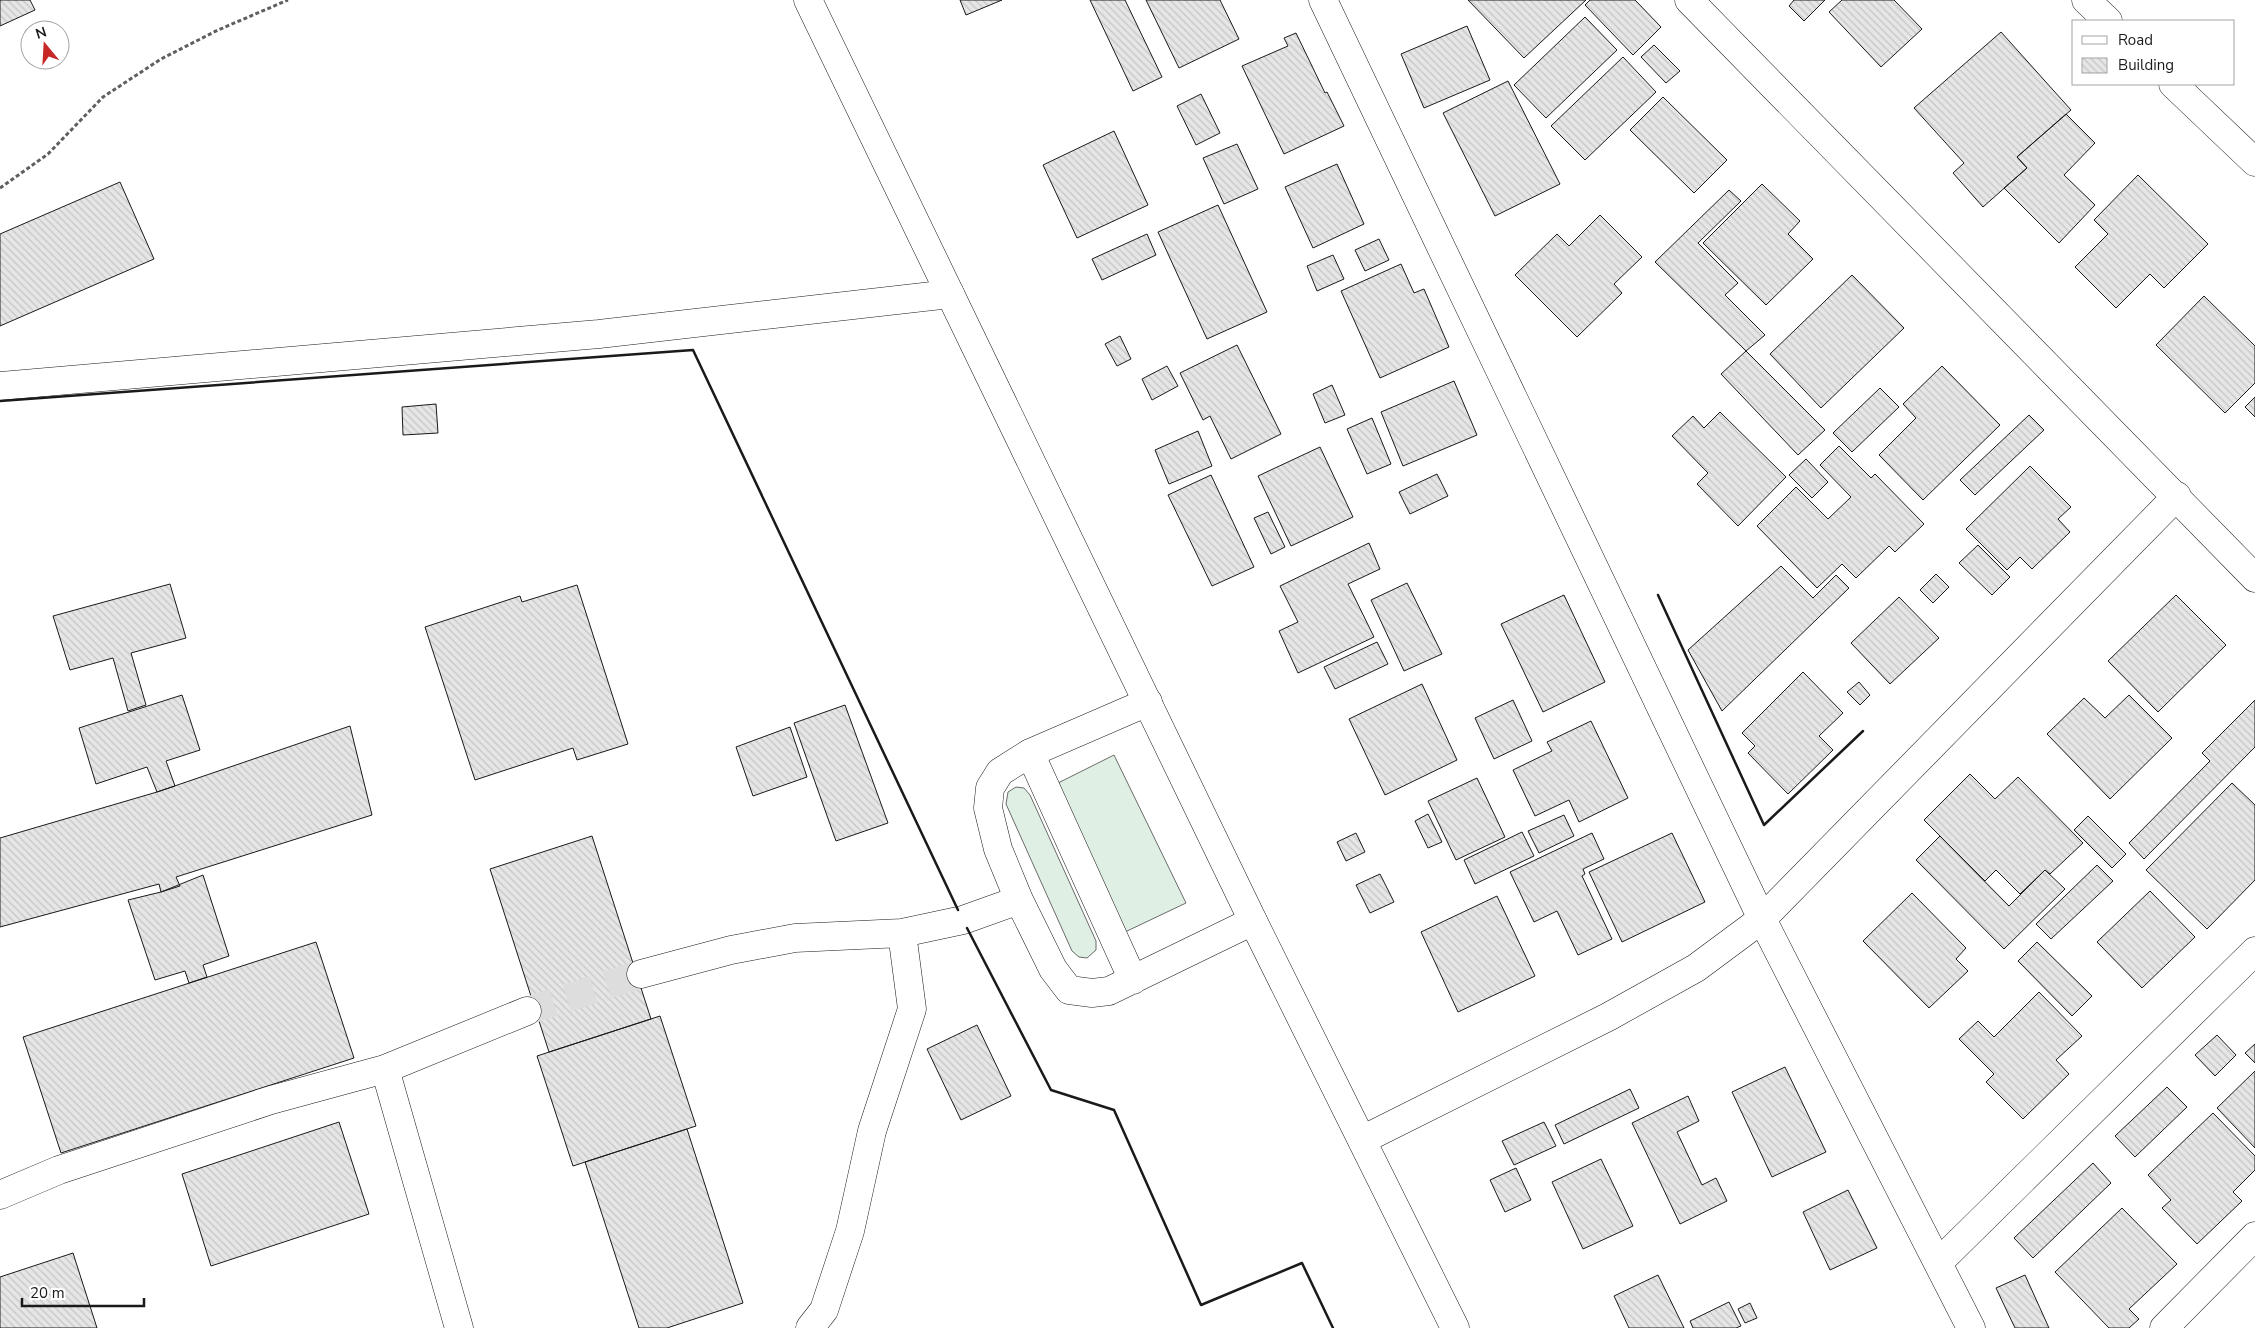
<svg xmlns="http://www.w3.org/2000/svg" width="2255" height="1328" font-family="'Nunito Sans',sans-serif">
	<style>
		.grass { fill: #e0efe3; stroke: #6a6a6a }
		.building { fill: url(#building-back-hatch); stroke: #1a1a1a }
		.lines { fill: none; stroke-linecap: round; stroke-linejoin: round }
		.minor-tunnel { stroke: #ddd; stroke-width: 28; stroke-dasharray: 28 14; stroke-linecap: butt }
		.minor-casing { stroke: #1a1a1a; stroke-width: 29 }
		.major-casing { stroke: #1a1a1a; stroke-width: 29 }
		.path { stroke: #5f5f5f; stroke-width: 3; stroke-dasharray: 4 2.5; stroke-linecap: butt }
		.minor { stroke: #fff; stroke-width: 28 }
		.major { stroke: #fff; stroke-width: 28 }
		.wall { stroke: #1a1a1a; stroke-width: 2.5 }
	</style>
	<defs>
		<pattern id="building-back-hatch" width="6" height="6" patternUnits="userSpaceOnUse" patternTransform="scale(1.25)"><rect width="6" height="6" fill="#e6e6e6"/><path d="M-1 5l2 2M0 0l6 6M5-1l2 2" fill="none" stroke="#c5c5c5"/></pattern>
	</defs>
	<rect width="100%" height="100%" fill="#fff"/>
	<path class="grass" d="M1114,755l72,148 -61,29 -71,-147z
		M1016,787l8,1 6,7 66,146v9l-9,8 -8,-1 -7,-6 -66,-147 2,-12z"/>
	<path class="building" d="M0,0h30l5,10 -35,16z
		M960,0h42l-36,15z
		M1090,0h35l37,77 -29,14z
		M1146,0h74l19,39 -60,29z
		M1468,0h118l-62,58z
		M1590,0h45l26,27 -28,28 -48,-50z
		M1794,0h31l-21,21 -15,-15z
		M1842,0h52l28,29 -41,38 -52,-55z
		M1585,17l32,33 -71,68 -32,-33z
		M1467,26l23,54 -66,28 -23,-54z
		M2001,32l70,78 -54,47 10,11 -44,39 -30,-34 11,-10 -50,-55z
		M1296,33l29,60 2,-1 17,34 -60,28 -42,-88 46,-20 -4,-8z
		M1654,45l26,26 -14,12 -25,-26z
		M1623,57l33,35 -71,68 -34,-34z
		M1508,81l52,103 -65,32 -52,-103z
		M1201,94l19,39 -24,12 -19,-39z
		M1663,97l64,63 -33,33 -64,-63z
		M2066,114l29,29 -31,32 31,30 -36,38 -55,-55 23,-20 -10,-11z
		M1114,131l34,74 -71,33 -34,-73z
		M1237,144l21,45 -34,15 -21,-46z
		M1337,164l27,60 -51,24 -28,-61z
		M2138,175l70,69 -44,44 -14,-14 -34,34 -41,-41 33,-33 -14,-14z
		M120,182l34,77 -154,67v-92z
		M1762,184l38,37 -12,13 25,25 -47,46 -63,-62z
		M1729,190l12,11 -43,42 40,40 -13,12 40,40 -19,16 -91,-89z
		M1218,205l49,107 -60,27 -49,-107z
		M1600,215l42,42 -28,27 8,9 -45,44 -62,-62 42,-41 12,12z
		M1147,234l9,21 -54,25 -10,-21z
		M1379,239l10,21 -24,11 -10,-21z
		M1333,255l11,24 -27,12 -10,-25z
		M1401,264l13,29 10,-4 25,58 -69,31 -39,-87z
		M1852,275l52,53 -83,80 -51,-54z
		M2204,296l51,50v37l-30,30 -69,-68z
		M1120,336l11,23 -14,7 -12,-22z
		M1237,345l44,89 -50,25 -21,-43 -7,4 -23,-47z
		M1746,351l79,79 -27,25 -77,-81z
		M1167,366l11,20 -26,14 -10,-21z
		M1942,366l58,59 -77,75 -44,-45 37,-37 -13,-14z
		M1454,381l23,54 -74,31 -22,-54z
		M1332,385l13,30 -20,8 -12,-29z
		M1880,388l19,19 -47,45 -19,-19z
		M2255,397v20l-10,-10z
		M436,404l2,29 -35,2 -1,-28z
		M1720,412l66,65 -48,49 -41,-42 11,-11 -36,-37 21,-20 11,12z
		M2029,415l15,15 -69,65 -15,-15z
		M1372,418l19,46 -24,10 -20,-45z
		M1198,431l14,35 -43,18 -14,-34z
		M1839,446l32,32 4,-4 49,50 -29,28 -6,-6 -33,32 -14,-14 -25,24 -60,-62 39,-39 32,32 23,-22 -31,-32z
		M1320,447l33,70 -62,29 -33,-70z
		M1806,459l22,23 -16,16 -23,-23z
		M2030,466l41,41 -13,12 12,13 -38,37 -12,-12 -13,13 -41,-41z
		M1437,474l11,22 -38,18 -11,-22z
		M1211,475l43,92 -42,19 -44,-91z
		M1268,512l17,35 -14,7 -17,-36z
		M1369,543l11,26 -32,15 26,53 -76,36 -19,-42 19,-9 -18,-36z
		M1978,545l32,32 -18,18 -33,-32z
		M1781,566l32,32 23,-23 13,13 -127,123 -34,-61z
		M1936,574l13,13 -16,16 -13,-13z
		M1407,583l35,71 -38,17 -33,-71z
		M170,584l16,54 -55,15 15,52 -18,6 -15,-53 -43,12 -17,-54z
		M577,585l51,159 -51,16 -4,-12 -98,32 -50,-153 95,-31 2,6z
		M1564,595l41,87 -62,30 -42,-88z
		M2176,595l50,50 -68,67 -50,-51z
		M1899,597l40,41 -49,46 -39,-41z
		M1377,642l11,22 -53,25 -11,-22z
		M1803,672l40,41 -24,23 14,14 -45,44 -40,-41 7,-7 -13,-13z
		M1859,682l11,13 -10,10 -13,-13z
		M1422,684l35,76 -72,35 -36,-76z
		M182,695l18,55 -34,11 9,25 -18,6 -10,-25 -51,17 -17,-56z
		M2129,695l43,43 -62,61 -63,-65 37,-36 21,20z
		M1513,700l19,41 -38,18 -19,-41z
		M2255,700v47l-111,112 -15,-16 81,-82 -8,-8z
		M845,705l43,118 -52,18 -42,-118z
		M1591,721l37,77 -49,24 -10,-22 -34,16 -22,-46 39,-19 -5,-9z
		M350,726l22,89 -196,62 4,9 -19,6 -2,-8 -159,43v-89l157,-46z
		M790,727l17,50 -54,19 -17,-49z
		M1970,774l25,25 23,-22 65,66 -33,31 -5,-4 -25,24 -24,-24 -11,11 -61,-61z
		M1477,778l28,59 -49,23 -28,-59z
		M2232,783l23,22v75l-48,49 -61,-59z
		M1428,814l14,28 -14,6 -13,-27z
		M1564,815l10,21 -35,17 -11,-22z
		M2088,816l38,38 -14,14 -38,-38z
		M1522,832l12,24 -59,28 -11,-24z
		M1356,833l9,19 -19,9 -9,-19z
		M1592,833l12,26 -21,10 2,5 -3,2 30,63 -34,16 -21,-44 -23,11 -24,-50z
		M1672,833l33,69 -83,40 -33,-70z
		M592,836l59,183 -102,33 -59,-183z
		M1940,836l69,70 36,-36 20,19 -61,60 -88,-89z
		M2097,865l16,16 -62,58 -15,-15z
		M1380,874l14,28 -24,11 -14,-28z
		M203,875l26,81 -26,9 4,12 -18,6 -4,-12 -30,9 -27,-80 33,-8z
		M2150,891l45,46 -53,51 -45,-46z
		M1912,893l54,55 -10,11 12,12 -39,37 -66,-67z
		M1497,896l38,80 -77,36 -37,-80z
		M316,942l38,116 -293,95 -38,-116z
		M2037,942l55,54 -20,20 -54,-55z
		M2039,992l43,44 -26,24 13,14 -46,45 -37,-37 8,-8 -35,-35 19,-18 16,16z
		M660,1016l36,110 -123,40 -36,-110z
		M977,1025l34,71 -50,24 -34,-71z
		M2217,1035l19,20 -21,21 -20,-21z
		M2255,1044v19l-10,-10z
		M1785,1067l41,85 -54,25 -40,-85z
		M2255,1071v77l-38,-40z
		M2167,1087l20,20 -52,50 -20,-21z
		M1630,1089l9,19 -75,36 -9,-19z
		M1688,1096l11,25 -22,11 25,53 14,-7 11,23 -47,23 -48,-101z
		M2213,1113l42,43v14l-22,22 9,9 -45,43 -35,-36 9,-8 -23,-25z
		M339,1122l30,92 -158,52 -29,-92z
		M1544,1122l12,24 -42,19 -12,-24z
		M687,1129l56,174 -76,25h-28l-54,-166z
		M1601,1159l32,67 -50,23 -31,-67z
		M2093,1163l18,20 -78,75 -19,-20z
		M1516,1168l15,32 -26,12 -15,-32z
		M1848,1190l29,58 -47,22 -27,-58z
		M2122,1208l55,56 -48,45 10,10 -10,9h-20l-54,-56z
		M73,1253l24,75h-97v-51z
		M1658,1275l26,53h-55l-15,-32z
		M2025,1275l24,53h-34l-19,-40z
		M1729,1302l12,24 -5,2h-43l-3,-7z
		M1750,1303l7,15 -12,5 -7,-14z"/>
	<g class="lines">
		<path class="minor-tunnel" d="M527,1011l114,-37"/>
		<defs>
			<path id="minor" d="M1323,0l439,919 209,409
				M1689,0l566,578
				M2086,0l22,21
				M2173,84l82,78
				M0,386l599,-52 351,-40
				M1148,702l-118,51 -30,19 -10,16 -2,20 10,41 21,51 34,69 16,21 23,3 17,-2 144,-70
				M1030,753l103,227
				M641,974l90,-24 64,-12 107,-5 61,-13 56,-20
				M385,1069l74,259
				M1362,1140l246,-123 88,-49 66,-49 415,-423
				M0,1195l59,-25 212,-70 114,-31 142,-58
				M1939,1262l316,-311
				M810,1328l14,-18 26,-79 22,-100 40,-122 -10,-76
				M2164,1328l91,-92"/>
			<path id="major" d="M808,0l445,921 202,407"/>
		</defs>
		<use href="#minor" class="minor-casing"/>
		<use href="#major" class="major-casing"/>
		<path class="path" d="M0,188l48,-34 55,-57 58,-38 57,-29 70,-30"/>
		<use href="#minor" class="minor"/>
		<use href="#major" class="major"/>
		<path class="wall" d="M0,401l693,-51 265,560
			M1658,595l106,230 99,-94
			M967,928l84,162 63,20 87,195 101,-42 31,65"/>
	</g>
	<rect x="2072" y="20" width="162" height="65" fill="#ffffff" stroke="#a3a3a3"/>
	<rect x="2082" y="36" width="25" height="8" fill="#ffffff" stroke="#a3a3a3"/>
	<text x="2118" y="45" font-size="15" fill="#1a1a1a">Road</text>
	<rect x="2082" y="58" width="25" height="15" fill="url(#building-back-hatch)" stroke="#a3a3a3"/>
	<text x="2118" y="70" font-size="15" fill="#1a1a1a">Building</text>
	<g transform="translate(45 45) rotate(342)"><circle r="24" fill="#ffffff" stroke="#a3a3a3"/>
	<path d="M0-4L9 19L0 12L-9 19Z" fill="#c62828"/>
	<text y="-8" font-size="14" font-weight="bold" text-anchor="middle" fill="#1a1a1a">N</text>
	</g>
	<path d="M22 1298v8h122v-8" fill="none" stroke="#1a1a1a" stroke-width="2.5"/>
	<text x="30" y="1298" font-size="15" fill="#1a1a1a" stroke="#ffffff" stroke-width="4" paint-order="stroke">20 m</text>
</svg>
